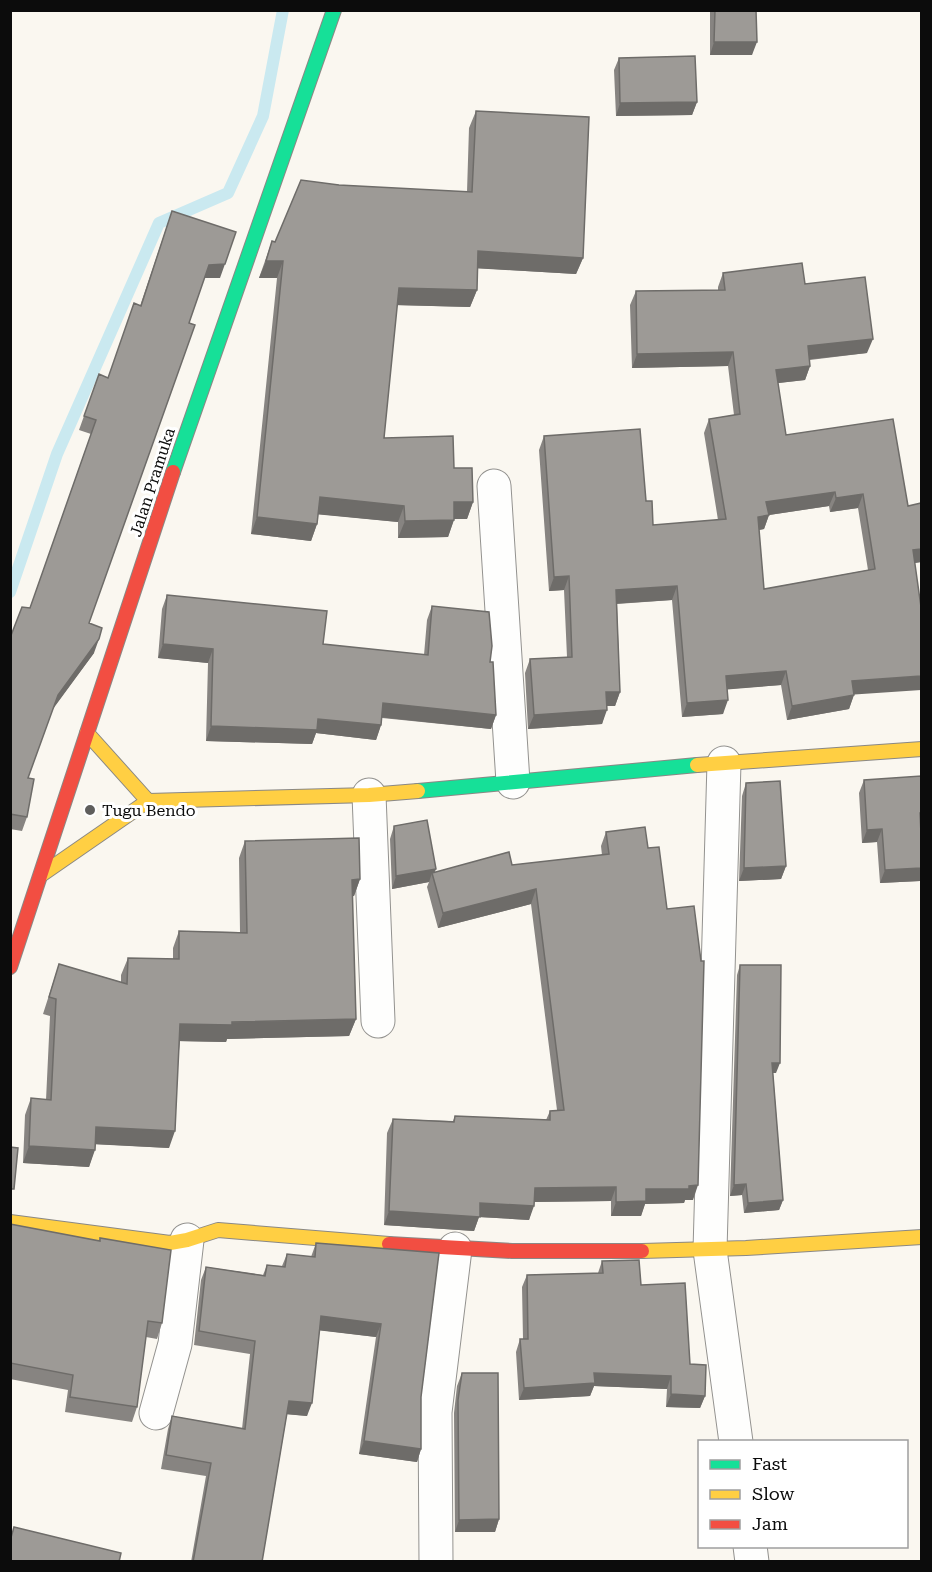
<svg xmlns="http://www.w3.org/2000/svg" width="932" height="1572" font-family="'Roboto Serif',serif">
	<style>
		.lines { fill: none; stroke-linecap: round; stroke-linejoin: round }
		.stream { stroke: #cae9f0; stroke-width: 12 }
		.street-casing { stroke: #93928f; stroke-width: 35 }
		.fast-casing { stroke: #8a8885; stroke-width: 16 }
		.slow-casing { stroke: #8a8885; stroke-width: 16 }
		.jam-casing { stroke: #8a8885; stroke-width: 16 }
		.street { stroke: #fefefd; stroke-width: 33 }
		.fast { stroke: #16e098; stroke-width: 14 }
		.slow { stroke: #ffcf43; stroke-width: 14 }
		.jam { stroke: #f24e42; stroke-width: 14 }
		.wall { fill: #878481; fill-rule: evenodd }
		.shaded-wall { fill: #6e6c69 }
		.building { fill: #9d9a96; stroke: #6e6c69; stroke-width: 1.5; fill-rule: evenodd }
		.poi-dot { fill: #5f5e5c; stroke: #fff; stroke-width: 2 }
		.labels { text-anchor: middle; stroke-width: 6; stroke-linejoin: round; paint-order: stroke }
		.street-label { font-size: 16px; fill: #0c0c0c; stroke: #fff }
		.poi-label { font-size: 16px; fill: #0c0c0c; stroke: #fff; text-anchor: start }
	</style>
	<rect width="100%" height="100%" fill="#faf7f0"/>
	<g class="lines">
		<path class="stream" d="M10,592l47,-138 102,-231 69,-30 35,-77 20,-106"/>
		<defs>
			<path id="street" d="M494,486l19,296
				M724,763l-14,487 26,192
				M369,795l9,226
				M156,1413l19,-69 12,-104
				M750,1546l2,16
				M436,1562l-1,-150 20,-163"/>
			<path id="fast" d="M173,472l161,-462
				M418,791l279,-26"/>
			<path id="slow" d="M87,733l61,68
				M697,765l225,-16
				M41,875l107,-74 221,-6 49,-4
				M10,1222l160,21 17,-3 31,-10 171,14
				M642,1251l104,-3 176,-11"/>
			<path id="jam" d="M10,967l163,-495
				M389,1244l123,7h130"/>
		</defs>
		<use href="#street" class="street-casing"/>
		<use href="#fast" class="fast-casing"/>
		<use href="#slow" class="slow-casing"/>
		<use href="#jam" class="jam-casing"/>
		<use href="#street" class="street"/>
		<use href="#fast" class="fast"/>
		<use href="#slow" class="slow"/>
		<use href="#jam" class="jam"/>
	</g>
	<path class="wall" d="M710,10h46l-4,45h-42z
		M619,58l78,44 -5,13 -76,1 -2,-46z
		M476,111l107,147 -7,16 -99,-6v22l-7,17 -73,-2 -13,133 70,30 19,34 -6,17h-13l-6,18 -50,1v-16l-80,-8 -1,10 -6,17 -60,-7 26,-256h-18l13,-37 3,1 64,-57 128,7 2,-64z
		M172,211l48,67h-16l-115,345 5,30 -41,55 -25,70 -1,39 -5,14 -12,-2v-191l20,-30 61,-174 -12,-4 20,-56 9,4 32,-72z
		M723,273l82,11 62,69 -57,7v6l-5,14 -27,3 8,52 122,71 13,56 -6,1 -61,131 -5,15 -62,11 -6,-35 -54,4 -4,25 -41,3 -10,-117 -55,4 3,88 -5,14h-8l-5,18 -74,5 -3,-56 5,-14 37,-2 -3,-67 -15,1 -10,-141 5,-14 102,65 7,24 65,-5 -14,-87 5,-14 25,-4 -6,-49 -96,2 -2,-63 6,-14 82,-1v-3zM829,506l1,6 28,-4 10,62 -104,19 -5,-59 5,-1 5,-14z
		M167,595l156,49 101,11 3,-35 5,-14 58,56 6,53 -5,14 -109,-11 -1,7 -5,15 -60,-7 -4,11 -106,-3 2,-78 -50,-5 4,-49z
		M864,780l56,41v60l-40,2 -3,-41 -15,1 -3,-50z
		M746,783l40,83 -5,13 -42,2 3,-85z
		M394,826l42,43 -2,3 78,-7 90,-10 -1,-9 5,-14 87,368h-8l-1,3 -39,1 -4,12h-30v-15l-77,1 -5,18 -50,-3 -5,14 -90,-6 3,-92 6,-14 60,2 2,-5 91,4 4,-9 7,-1 -26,-206 -93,24 -11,-41 2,-5 -37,7 -2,-50z
		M245,841l115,38 -6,17h-2l4,123 -7,17 -122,3 -1,3 -46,-1 -11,107 -73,-4 -7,23 -66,-4 2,-48 6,-17 15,2 4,-84 -7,-2 16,-50 62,18v-7l7,-17 45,1v-11l6,-17 61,1 -1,-74z
		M740,965l36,108h-3l10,127 -4,10 -35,3 -2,-18 -12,1 7,-221z
		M10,1224l89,17 1,-3 62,85 -5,16 -11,-2 -9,70 -5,15 -67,-10 3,-22 -58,-11z
		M316,1243l123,10 -18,144v52l-4,13 -58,-8 17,-117 -57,-7 -12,86 -20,-2 -25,148h-71l15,-86 -45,-7 7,-40 4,-13 70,13 8,-75 -56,-9 7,-65 5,-13 57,8 4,-10 15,1 5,-12 24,3z
		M602,1261l39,24 49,79 15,32 -5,12 -34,-1 1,-18 -73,-3 -4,10 -71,4 -3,-48 4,-13h3l-1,-52 5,-12 71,-2z
		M462,1373l37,146 -4,13h-40l-1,-119 3,-27z"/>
	<path class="shaded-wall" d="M714,42h43l-5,13h-42z
		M697,102l-5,13 -76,1 4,-13z
		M478,251l105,7 -7,16 -105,-6z
		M266,261h17l-6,17h-18z
		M225,264l-5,14h-16l5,-13z
		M399,288l78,2 -7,17 -77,-2z
		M873,339l-6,14 -64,7 5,-14z
		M733,352l-5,14 -96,2 5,-14z
		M810,366l-5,14 -35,4 6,-14z
		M835,492l-6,14 -60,9 -5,14 -11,2 5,-14 8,-15z
		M863,494l-5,14 -28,4 6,-14z
		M320,497l84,9 -6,16 -84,-8z
		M454,502h19l-6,17h-20z
		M257,517l60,7 -6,17 -60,-7z
		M454,520l-6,17 -50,1 7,-17z
		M921,549v13l-13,2 5,-14z
		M569,576l-5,14 -15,1 5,-14z
		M677,586l-5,14 -61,4 5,-14z
		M99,639l-5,14 -41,56 5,-14z
		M163,644l50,5 -5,14 -50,-5z
		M786,671l-5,14 -60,5 5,-14z
		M921,676v14l-74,5 5,-14z
		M606,692h14l-5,14h-14z
		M854,695l-5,14 -62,11 5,-14z
		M728,700l-5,14 -41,3 5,-14z
		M383,703l113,12 -5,14 -113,-12z
		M607,710l-5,14 -74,5 6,-14z
		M318,719l63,6 -5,15 -60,-7 -4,11 -106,-3 5,-15z
		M882,829l-5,13 -15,1 5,-13z
		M786,866l-5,13 -42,2 5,-13z
		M921,868v8l-1,5 -40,2 5,-13z
		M436,869l-3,7 -1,-3 -3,9 -37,7 4,-13z
		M360,879l-6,17 -8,1 6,-17z
		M536,889l-5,15 -93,24 5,-15z
		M356,1019l-7,17 -122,3 -1,3 -52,-1 6,-17z
		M772,1063h8l-4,10h-8z
		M96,1127l79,4 -6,17 -79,-4z
		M29,1146l66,4 -6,17 -66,-4z
		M746,1184l-4,11 -12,1 4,-11z
		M698,1185l-5,15h-8l-1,3 -39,1 -4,12h-30l5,-14 30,-13z
		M616,1187l-5,14 -82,1 6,-14z
		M783,1200l-4,10 -35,3 4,-10z
		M480,1203l54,3 -5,14 -50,-3 -5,14 -90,-6 5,-14z
		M321,1316l60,8 -5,13 -60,-7z
		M594,1373l77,3 -4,13 -73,-3 -4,10 -71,4 5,-12z
		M671,1394l34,2 -5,12 -34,-1z
		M289,1401l23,2 -5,13 -23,-2z
		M364,1441l57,8 -4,13 -58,-8z
		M499,1519l-4,13h-40l4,-12z"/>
	<path class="building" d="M715,10h41l1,32h-43z
		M695,56l2,46 -77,1 -1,-45z
		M476,111l113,6 -6,141 -105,-7 -1,39 -78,-2 -15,150 69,-2 1,32h18l1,34h-19v18l-49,1 -1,-15 -84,-9 -3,27 -60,-7 26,-256h-17l6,-20 3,1 26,-62 38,5 133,7z
		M172,211l64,21 -11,32 -16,1 -20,58 6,2 -106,298 13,5 -3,11 -41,56 -30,83 6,1 -7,38 -17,-3v-176l12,-31 8,1 66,-188 -12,-4 15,-42 9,4 26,-75 7,3z
		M802,263l3,21 60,-7 8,62 -65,7 2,20 -34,4 10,65 107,-16 15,87 13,-3v46l-8,1 8,57v69l-69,5 2,14 -62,11 -6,-35 -60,5 2,24 -41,3 -10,-117 -61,4 4,102h-14l1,18 -73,5 -4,-56 42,-2 -3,-81 -15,1 -10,-141 96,-7 6,72h6l1,24 73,-6 -17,-100 31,-5 -7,-62 -96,2 -1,-63 89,-1 -2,-17zM835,492l1,6 27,-4 12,75 -111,20 -6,-72 11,-2 -3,-13z
		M167,595l160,16 -4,33 105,11 4,-49 57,6 3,34 -2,16h3l3,53 -113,-12 -2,22 -63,-6 -1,11 -106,-4 2,-77 -50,-5z
		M921,776v37h-1l1,21v34l-36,2 -3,-41 -15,1 -3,-50z
		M780,781l6,85 -42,2 2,-85z
		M427,820l9,49 -40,7 -2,-50z
		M645,827l3,21 11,-1 8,62 27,-3 7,55h3l-6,224 -9,1v3h-43v12l-30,1v-15l-81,1 -1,18 -54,-3v14l-91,-6 4,-92 61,3 1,-6 95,4v-9l14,-1 -28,-221 -93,24 -11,-40 77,-21 3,13 97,-11 -3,-22z
		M359,838l1,41 -8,1 4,139 -124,3v3l-52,-1 -5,107 -79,-4 -1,23 -66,-4 2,-48 20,2 5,-101 -7,-2 10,-33 68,20 1,-26 51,1v-28l68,2 -2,-92z
		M740,965h41l-1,98h-8l11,137 -35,3 -2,-19 -12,1z
		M10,1147l8,1 -4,41h-4z
		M10,1224l90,17v-3l71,12 -9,73 -14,-2 -11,86 -67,-10 3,-22 -63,-12v-44l1,-5h-1z
		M316,1243l123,10 -18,144v52l-57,-8 17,-117 -60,-8 -9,87 -23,-2 -27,161h-69l18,-99 -45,-8 6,-39 73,13 10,-88 -56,-10 7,-64 59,9 2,-11 18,2 2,-13 28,3z
		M639,1260l2,25 44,-2 5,81 16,1 -1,31 -34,-2v-18l-77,-3 1,10 -71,5 -4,-49h8l-1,-64 76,-2 -1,-12z
		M462,1373h36l1,146 -40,1 -1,-120z
		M14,1527l107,26 -2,9h-109v-21z"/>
	<circle class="poi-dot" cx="90" cy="810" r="6"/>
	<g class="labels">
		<g class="street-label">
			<text transform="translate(152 482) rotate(-72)" y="6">Jalan Pramuka</text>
		</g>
		<g class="poi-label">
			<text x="102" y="816">Tugu Bendo</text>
		</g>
	</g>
	<rect width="932" height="1572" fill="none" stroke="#0c0c0c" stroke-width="24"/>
	<rect x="698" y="1440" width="210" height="108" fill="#ffffff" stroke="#9e9e9e" stroke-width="1.5"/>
	<rect x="710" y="1460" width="30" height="9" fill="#16e098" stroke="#9e9e9e" stroke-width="1.5"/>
	<text x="752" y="1470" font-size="18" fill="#0c0c0c">Fast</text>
	<rect x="710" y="1490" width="30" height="9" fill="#ffcf43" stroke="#9e9e9e" stroke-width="1.5"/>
	<text x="752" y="1500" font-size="18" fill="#0c0c0c">Slow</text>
	<rect x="710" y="1520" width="30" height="9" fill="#f24e42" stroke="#9e9e9e" stroke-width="1.5"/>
	<text x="752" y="1530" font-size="18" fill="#0c0c0c">Jam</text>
</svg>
